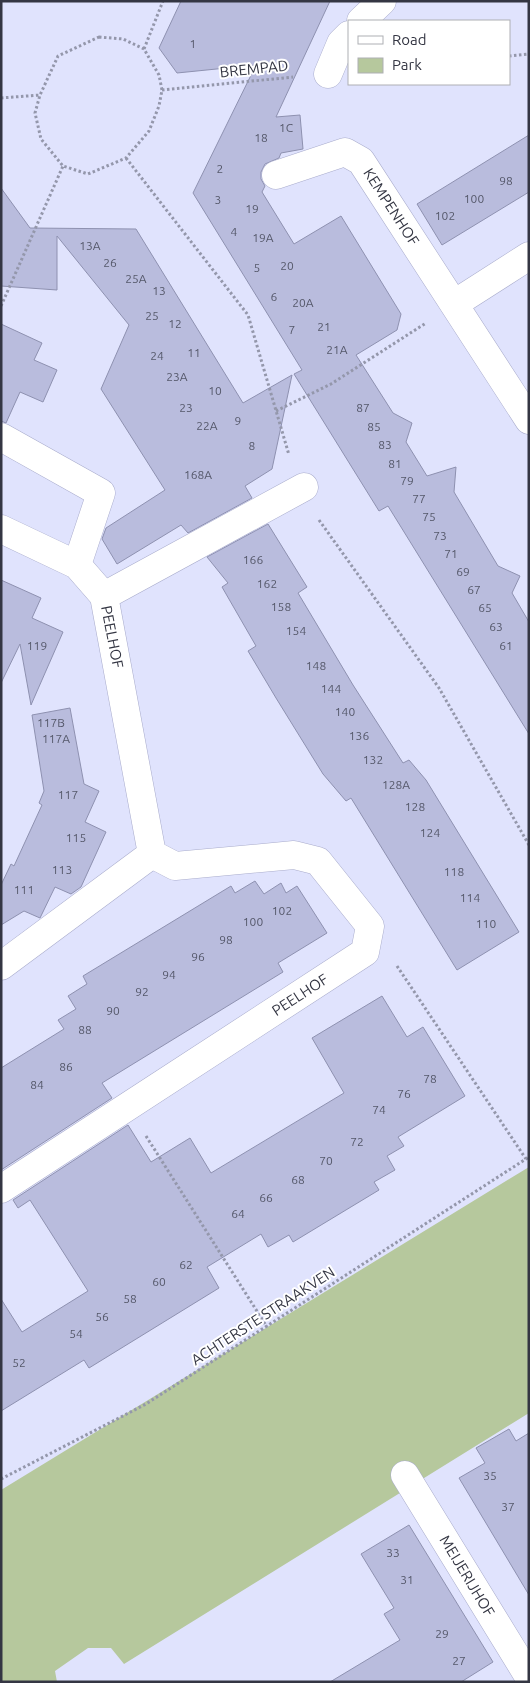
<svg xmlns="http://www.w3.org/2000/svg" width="530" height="1683" font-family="Ubuntu,sans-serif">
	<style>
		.green { fill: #b6c89d }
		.building { fill: #b9bcdd; stroke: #8e91b0 }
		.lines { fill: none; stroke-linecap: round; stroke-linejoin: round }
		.minor-casing { stroke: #a9accc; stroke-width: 29 }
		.path { stroke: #9497ab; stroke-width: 3; stroke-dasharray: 2.5 2.5; stroke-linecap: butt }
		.minor { stroke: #fff; stroke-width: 28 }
		.labels { text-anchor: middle; stroke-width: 4; stroke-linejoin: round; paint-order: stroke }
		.number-label { font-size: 12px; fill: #55586a }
		.street-label { font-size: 15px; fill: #343643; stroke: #fff }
	</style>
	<rect width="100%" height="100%" fill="#e0e3fd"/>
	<path class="green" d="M529,1167v246l-405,251 -13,-16h-23l-33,23 2,11h-56v-192z"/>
	<path class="building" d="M181,1h149l-54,116 24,-2 3,34 -22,4 -2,5 -14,6 -4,8v7l4,7 -3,6 32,52 47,-28 60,98 -4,16 -41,25 37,58 19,10 -6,19 21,34 29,-9 -2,25 44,74 22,10 -8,17 17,29v112l-141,-228 -9,5 -85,-137 8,-4 -109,-177 63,-128 -79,8 -18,-25z
		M529,135v57l-87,53 -25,-41z
		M1,188l29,40 106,1 107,174 49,-28 -20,94 -27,17 7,12 -64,35 -7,-8 -64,39 -15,-25 4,-11 59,-38 -64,-101 28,-64 -72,-89v54l-56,-4z
		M1,324l41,19 -8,17 23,10 -14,32 -23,-10 -14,31 -5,-2z
		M268,524l39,63 -9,6 55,92 50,78 6,-3 17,20 93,152 -62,38 -106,-172 -5,3 -23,-27 -47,-76 -28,-47 8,-5 -34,-59 6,-4 -21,-26z
		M1,580l40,18 -9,20 31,14 -32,73 -11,-61 -19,39z
		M70,708l14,76 15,7 -14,31 21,10 -25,55 -10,7 -16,-7 -15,31 -16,-7 -23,14v-40l10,-21 3,2 28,-61 -3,-2 5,-12 -12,-76z
		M255,881l9,13 17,-11 5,10 11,-7 30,47 -49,30 5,9 -181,111 10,15 -111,72v-102l63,-39 -6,-9 18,-11 -8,-13 19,-12 -4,-8 148,-90 4,7z
		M382,996l25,41 16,-10 42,69 -67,41 6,9 -17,10 8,14 -21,12 5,8 -86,52 -4,-7 -21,12 -7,-13 -54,33 12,21 -130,80 -5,-8 -83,51v-112l21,33 66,-41 -58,-91 -12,8 -5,-8 115,-75 23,37 39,-24 21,35 133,-80 -32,-55z
		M509,1429l7,12 13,-8v162l-70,-117 26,-15 -9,-15z
		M409,1525l84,137 -32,20h-131l70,-42 -16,-26 10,-6 -33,-54z"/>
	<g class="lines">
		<defs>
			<path id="minor" d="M361,21l21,-20
				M328,74l13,-31 8,-8
				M276,175l69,-23 16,9 168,259
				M454,304l75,-48
				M1,437l100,56 -24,72
				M1,529l76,36 27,31 48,258
				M104,596l200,-109
				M1,966l151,-112
				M1,1189l364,-237 5,-26 -52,-65 -24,-6 -119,11 -23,-12
				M405,1475l124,202"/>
		</defs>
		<use href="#minor" class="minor-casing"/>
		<path class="path" d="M99,37l24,2 21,10 15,26 3,15 -3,16 -10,25 -23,27 -38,16 -25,-8 -22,-27 -6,-26 5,-18 18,-39z
			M144,49l19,-48
			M509,56l20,-2
			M162,90l131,-13
			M1,98l39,-3
			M126,158l122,157 41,140
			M1,306l62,-140
			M276,411l55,-27 95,-61
			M319,520l120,168 90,157
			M397,966l129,193
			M146,1136l121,191
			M1,1479l145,-75 383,-247"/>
		<use href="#minor" class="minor"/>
	</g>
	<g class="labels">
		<g class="number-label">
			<text x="193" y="48">1</text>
			<text x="286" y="132">1C</text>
			<text x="261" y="142">18</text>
			<text x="220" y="173">2</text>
			<text x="506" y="185">98</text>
			<text x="474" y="203">100</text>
			<text x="218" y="204">3</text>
			<text x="252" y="213">19</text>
			<text x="445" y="220">102</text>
			<text x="234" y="236">4</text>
			<text x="263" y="242">19A</text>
			<text x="90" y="250">13A</text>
			<text x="110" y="267">26</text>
			<text x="287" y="270">20</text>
			<text x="257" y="272">5</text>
			<text x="136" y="283">25A</text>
			<text x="159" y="295">13</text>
			<text x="274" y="301">6</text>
			<text x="303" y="307">20A</text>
			<text x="152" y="320">25</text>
			<text x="175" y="328">12</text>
			<text x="324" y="331">21</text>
			<text x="292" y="334">7</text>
			<text x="337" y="354">21A</text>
			<text x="194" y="357">11</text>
			<text x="157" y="360">24</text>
			<text x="177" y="381">23A</text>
			<text x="215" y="395">10</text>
			<text x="186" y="412">23</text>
			<text x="363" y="412">87</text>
			<text x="238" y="425">9</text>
			<text x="207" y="430">22A</text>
			<text x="374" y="431">85</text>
			<text x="385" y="449">83</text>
			<text x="252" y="450">8</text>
			<text x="395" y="468">81</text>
			<text x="198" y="479">168A</text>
			<text x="407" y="485">79</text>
			<text x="419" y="503">77</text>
			<text x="429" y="521">75</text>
			<text x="440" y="540">73</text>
			<text x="451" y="558">71</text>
			<text x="253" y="564">166</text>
			<text x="463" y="576">69</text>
			<text x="267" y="588">162</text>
			<text x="474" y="594">67</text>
			<text x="281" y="611">158</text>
			<text x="485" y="612">65</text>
			<text x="496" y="631">63</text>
			<text x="296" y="635">154</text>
			<text x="37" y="650">119</text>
			<text x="506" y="650">61</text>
			<text x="316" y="670">148</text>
			<text x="331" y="693">144</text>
			<text x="345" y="716">140</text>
			<text x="51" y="727">117B</text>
			<text x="359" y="740">136</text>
			<text x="56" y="743">117A</text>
			<text x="373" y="764">132</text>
			<text x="396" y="789">128A</text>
			<text x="68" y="799">117</text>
			<text x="415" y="811">128</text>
			<text x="430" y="837">124</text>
			<text x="76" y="842">115</text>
			<text x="62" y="874">113</text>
			<text x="454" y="876">118</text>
			<text x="24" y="894">111</text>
			<text x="470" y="902">114</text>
			<text x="282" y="915">102</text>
			<text x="253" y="926">100</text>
			<text x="486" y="928">110</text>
			<text x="226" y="944">98</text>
			<text x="198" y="961">96</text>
			<text x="169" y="979">94</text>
			<text x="142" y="996">92</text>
			<text x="113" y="1015">90</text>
			<text x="85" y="1034">88</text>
			<text x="66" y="1071">86</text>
			<text x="430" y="1083">78</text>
			<text x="37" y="1089">84</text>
			<text x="404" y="1098">76</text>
			<text x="379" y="1114">74</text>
			<text x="357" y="1146">72</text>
			<text x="326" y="1165">70</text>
			<text x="298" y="1184">68</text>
			<text x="266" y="1202">66</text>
			<text x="238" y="1218">64</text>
			<text x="186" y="1269">62</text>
			<text x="159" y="1286">60</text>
			<text x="130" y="1303">58</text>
			<text x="102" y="1321">56</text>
			<text x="76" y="1338">54</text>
			<text x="19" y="1367">52</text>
			<text x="490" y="1480">35</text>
			<text x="508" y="1511">37</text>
			<text x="393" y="1557">33</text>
			<text x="407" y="1584">31</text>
			<text x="442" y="1638">29</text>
			<text x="459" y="1665">27</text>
		</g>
		<g class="street-label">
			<text transform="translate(254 69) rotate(-6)" y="5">BREMPAD</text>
			<text transform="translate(391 207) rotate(57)" y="5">KEMPENHOF</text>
			<text transform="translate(112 637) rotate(79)" y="5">PEELHOF</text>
			<text transform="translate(300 995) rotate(-33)" y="5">PEELHOF</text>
			<text transform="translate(263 1316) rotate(-33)" y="5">ACHTERSTE STRAAKVEN</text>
			<text transform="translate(467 1576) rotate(59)" y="5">MEIJERIJHOF</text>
		</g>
	</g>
	<rect width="530" height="1683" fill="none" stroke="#343643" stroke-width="5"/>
	<rect x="348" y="20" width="162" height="65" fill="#ffffff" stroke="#aeafb4"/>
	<rect x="358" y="36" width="25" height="8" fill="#ffffff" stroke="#aeafb4"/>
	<text x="392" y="45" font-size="15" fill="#343643">Road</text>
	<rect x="358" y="58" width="25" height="15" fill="#b6c89d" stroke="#aeafb4"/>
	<text x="392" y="70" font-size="15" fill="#343643">Park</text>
</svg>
